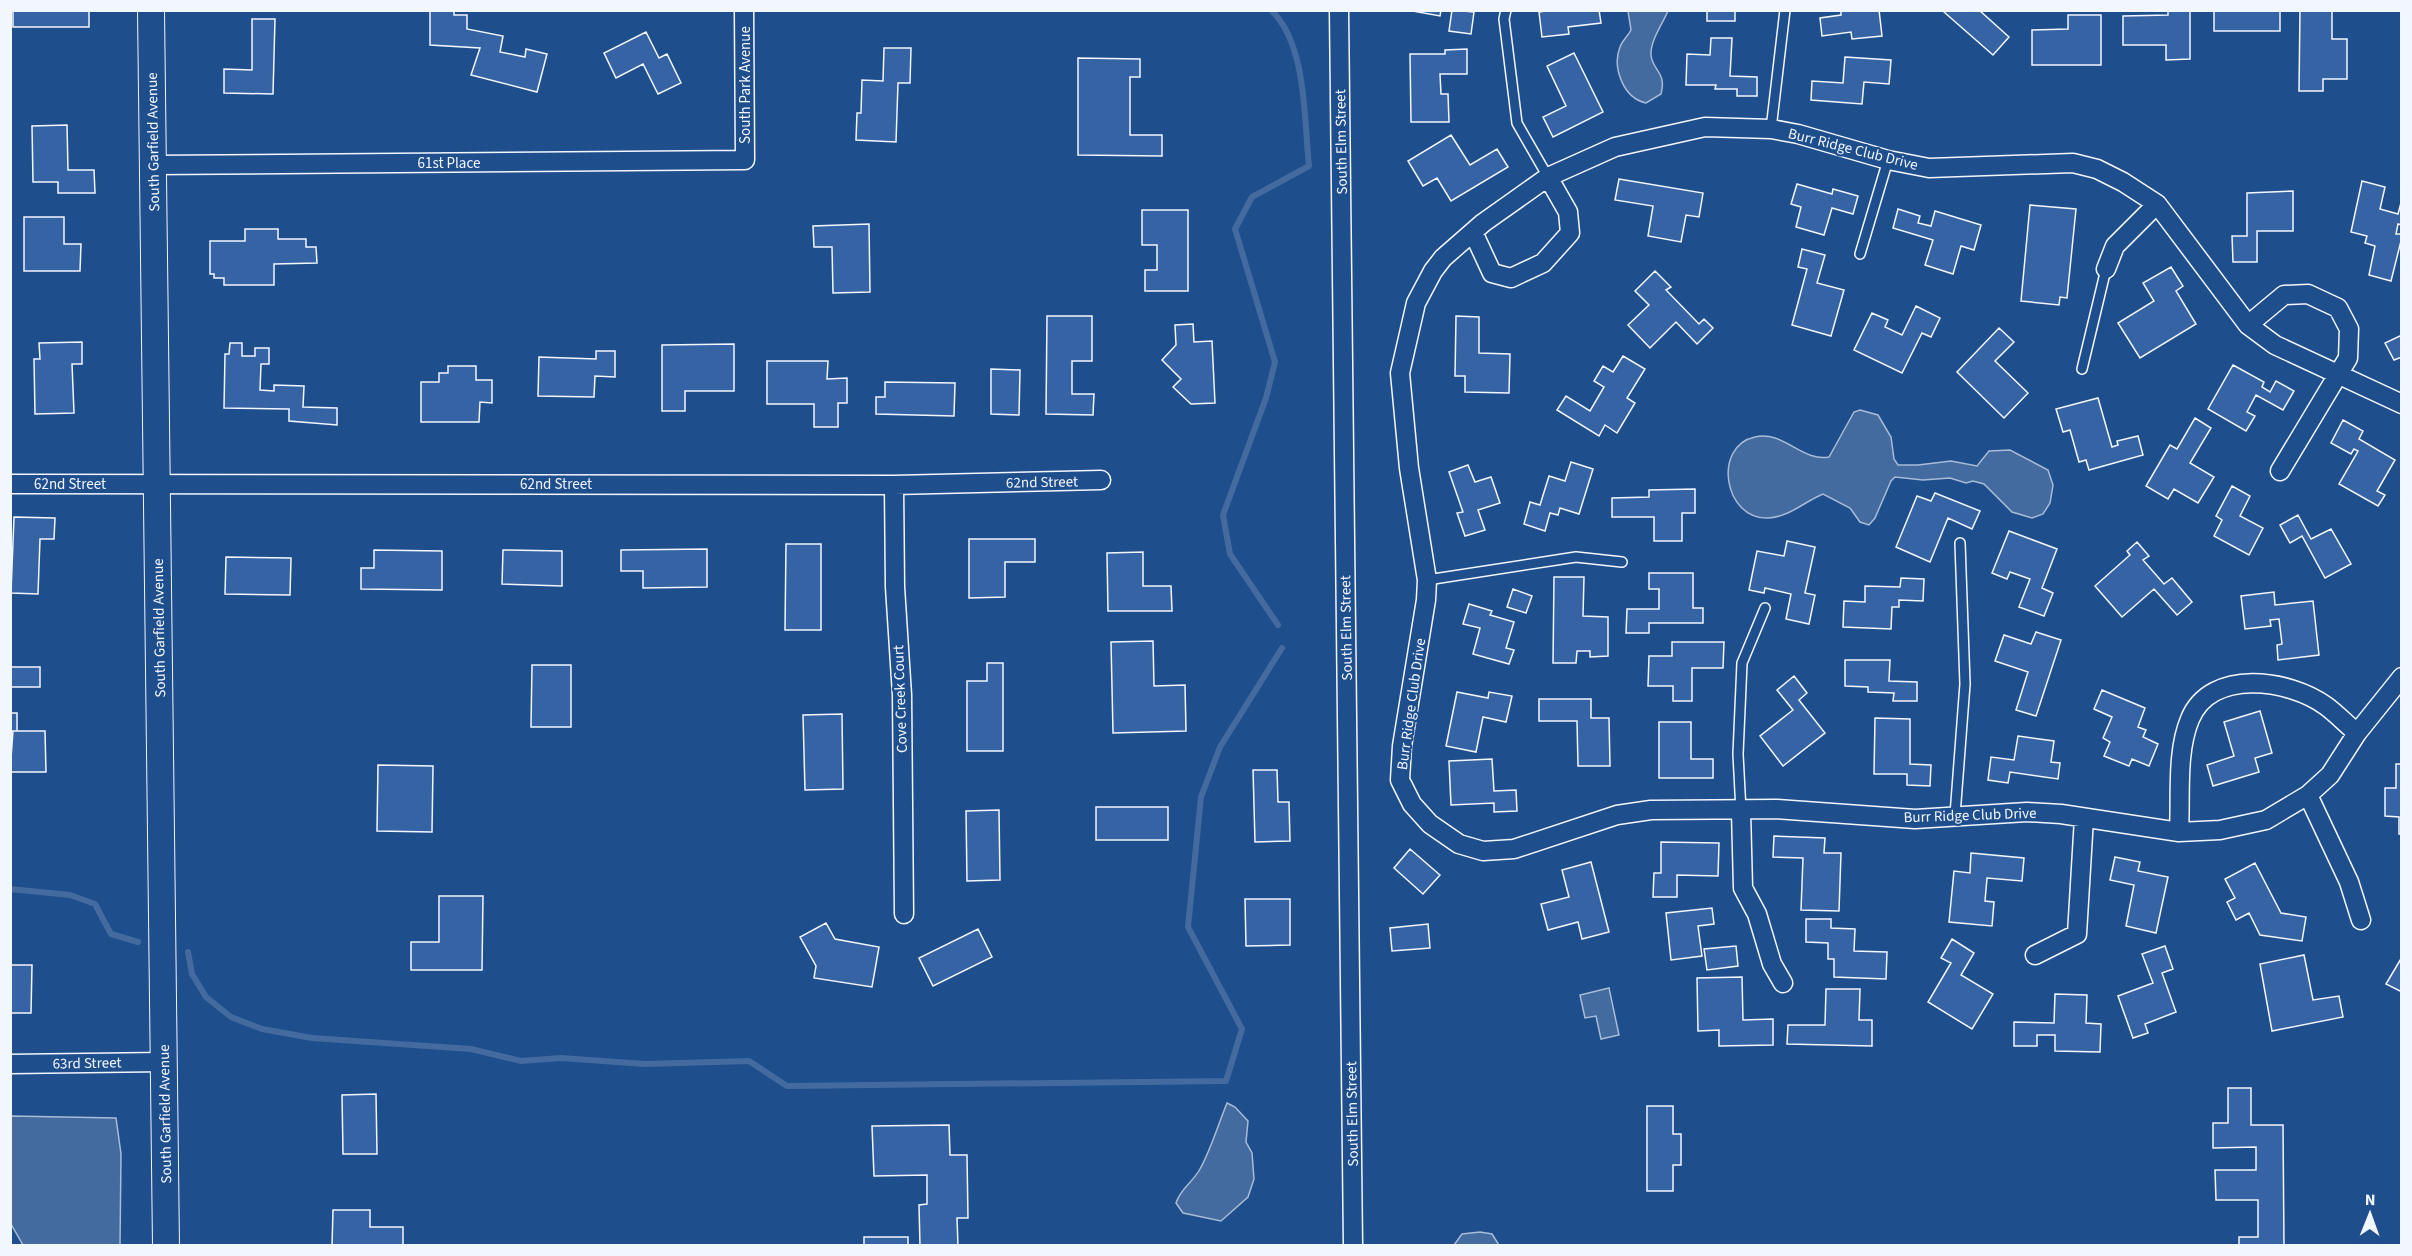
<svg xmlns="http://www.w3.org/2000/svg" width="2412" height="1256" font-family="'Source Sans 3',sans-serif">
	<style>
		.water { fill: #446ba0; stroke: #a8bbd7; stroke-width: 1.5 }
		.lines { fill: none; stroke-linecap: round; stroke-linejoin: round }
		.stream { stroke: #446ba0; stroke-width: 6 }
		.building { fill: #3563a3; stroke: #f2f6ff; stroke-width: 1.5 }
		.lane-casing { stroke: #f2f6ff; stroke-width: 12 }
		.street-casing { stroke: #f2f6ff; stroke-width: 21 }
		.secondary-casing { stroke: #f2f6ff; stroke-width: 28 }
		.lane { stroke: #1f4e8c; stroke-width: 9 }
		.street { stroke: #1f4e8c; stroke-width: 18 }
		.secondary { stroke: #1f4e8c; stroke-width: 26 }
		.labels { text-anchor: middle; stroke-width: 4.5; stroke-linejoin: round; paint-order: stroke }
		.street-label { font-size: 15px; fill: #f2f6ff; stroke: #1f4e8c }
	</style>
	<rect width="100%" height="100%" fill="#1f4e8c"/>
	<path class="water" d="M1628,11h40c-5,12 -18,30 -17,44 1,15 16,17 10,39l-15,9c-23,-5 -34,-36 -26,-56 2,-6 8,-11 11,-17z
		M1860,410l18,5 13,22 3,22 4,6h20l33,-4 26,5 12,-15 21,-1 38,20 5,15 -3,18 -7,11 -11,4 -20,-6 -28,-28 -11,-3 -7,2 -16,-5 -27,2 -28,-3 -4,4 -16,37 -6,7 -9,-3 -10,-14 -27,-14c-19,8 -34,23 -55,24 -44,2 -56,-72 -13,-81 28,-7 47,25 74,20l25,-45z
		M1609,988l10,47 -18,4 -5,-23 -11,2 -5,-23z
		M1227,1103l8,4 13,14 -2,21 6,11 2,26 -6,18 -27,24 -38,-8 -7,-10c4,-14 17,-21 24,-34 11,-20 18,-44 27,-66z
		M11,1116l105,2 5,36 -1,91h-97l-12,-21z
		M1480,1232l12,2 7,11h-45l8,-11z"/>
	<g class="lines">
		<path class="stream" d="M1271,10c36,34 33,110 38,156l-57,31 -17,32 40,133 -9,36 -43,117 7,39 48,71
			M10,889l60,6 25,9 16,30 27,8
			M188,952l4,22 14,23 25,20 31,12 50,9 159,11 50,12 40,-3 84,6 104,-3 38,25 439,-5 16,-52 -54,-102 13,-130 19,-50 62,-99"/>
	</g>
	<path class="building" d="M13,10h76v17h-76z
		M430,10h24v5h13v14l36,7 -3,16 25,5 1,-8 21,5 -10,38 -66,-17 9,-27 -50,-3z
		M1407,10h34l-1,6z
		M1452,10l22,2 -3,22 -22,-3z
		M1552,10h47l2,13 -33,4 1,7 -27,3 -3,-25z
		M1707,10h28v11h-28z
		M1841,10h38l3,26 -30,3 -1,-7 -29,4 -2,-18 21,-3z
		M1946,10h33l30,27 -16,18 -49,-43z
		M2168,10h22v49l-24,1v-15h-43v-29l45,-1z
		M2214,10h66v21h-66z
		M2300,10h32v29h15v40h-24v12h-24z
		M2068,15h33v50h-69v-35l36,-1z
		M252,19h23l-2,75 -49,-1v-24l28,1z
		M646,32l13,26 8,-4 14,29 -23,11 -15,-30 -27,14 -12,-25z
		M1711,38h21l-2,38 27,1v19h-20v-7h-22l1,-4h-30l1,-31 23,1z
		M884,48h27l-1,35h-12l-2,59 -40,-2 1,-27h4l1,-33 21,1z
		M1467,49v25h-27l1,20h7l1,28h-38l-1,-68h35v-4z
		M1574,53l29,59 -50,25 -10,-20 23,-11 -19,-40z
		M1845,57l46,3 -2,24 -25,-2 -2,22 -51,-4 1,-19 31,2z
		M1078,58l62,1v18h-10v58h32v21l-84,-1z
		M67,125l1,45h26l1,23h-37v-11h-25l-1,-56z
		M1451,135l19,30 27,-16 11,18 -57,34 -14,-23 -14,8 -15,-25z
		M1619,179l84,14 -4,24 -13,-2 -5,27 -33,-6 5,-30 -38,-6z
		M2362,181l23,6 -5,22 18,5 4,-15v26l-4,-1 -2,10h6v3l-11,44 -22,-6 6,-29 -10,-3 2,-7 -16,-4z
		M1797,184l35,10 1,-5 25,7 -5,18 -21,-6 -8,27 -28,-8 5,-20 -10,-3z
		M2293,191v40h-36v31h-24l-1,-26h15v-43z
		M2030,205l46,4 -9,89 -7,-1 -1,8 -38,-4z
		M1898,209l22,7 -2,7 13,3 4,-15 46,14 -7,25 -13,-4 -8,28 -28,-9 8,-25 -40,-12z
		M1142,210h46v81h-43v-21h12v-25h-15z
		M24,217h40v27h17l-1,27h-56z
		M869,224l1,68 -37,1 -1,-46h-18l-1,-21z
		M245,229h33v10h28v8h10l1,16 -43,1v21h-50v-7h-10v-4h-4v-33h35z
		M1802,249l23,6 -8,28 27,7 -13,46 -39,-11 15,-56 -9,-2z
		M2171,267l12,19 -7,5 20,33 -56,34 -22,-35 36,-22 -11,-18z
		M1655,271l16,16 -5,3 33,34 5,-5 9,9 -16,16 -21,-22 -26,26 -22,-23 21,-20 -14,-14z
		M1916,306l24,12 -9,19 -9,-4 -20,40 -48,-23 18,-37 16,7 -3,7 17,8z
		M1047,316h45v45h-20v33h22l-1,21 -47,-1z
		M1456,316l23,1v36l31,1 -1,39 -44,-1v-16h-10z
		M1193,324l1,18 18,-1 3,62 -24,1 -18,-17 8,-8 -19,-19 14,-15 -1,-20z
		M1999,328l15,14 -19,19 33,32 -24,25 -47,-46z
		M2402,335v22l-8,3 -9,-17z
		M82,342v22h-10l2,49 -39,1 -1,-55h6l-1,-16z
		M230,343h12v13h13v-8h14v16h-8l-1,26 14,1v-6l30,1 -1,21 34,1v17l-48,-4v-12l-65,-1 1,-54h4z
		M734,344v47h-49v20h-23v-66z
		M596,351h19v26l-20,-1 -1,21 -56,-1 1,-39 57,2z
		M1623,356l22,13 -18,29 8,5 -18,30 -12,-8 -6,11 -42,-26 9,-14 24,15 14,-24 -10,-6 9,-15 10,6z
		M767,361h61l-1,18 20,-1v25h-9v24h-24v-23h-47z
		M2233,365l31,17 -2,5 8,5 6,-11 18,10 -11,19 -27,-15 -9,17 8,4 -9,15 -38,-22z
		M448,366h28v14h16v23l-12,-1 -1,20h-58v-40h18v-9h9z
		M991,369l29,1 -1,45 -28,-1z
		M885,382l70,1 -1,33 -78,-2v-17h9z
		M2098,398l14,49 6,-2 -1,-4 21,-5 5,19 -54,15 -3,-10 -7,2 -9,-32 -7,2 -7,-23z
		M2195,418l16,10 -21,35 24,14 -16,26 -24,-14 -6,10 -22,-13 24,-41 7,4z
		M2343,420l20,11 -4,8 36,21 -18,31 8,4 -7,11 -39,-22 19,-33 -4,-2 -3,5 -20,-11z
		M1571,462l22,7 -14,45 -19,-6 -2,7 -8,-2 -5,18 -21,-7 6,-22 10,3 9,-29 16,5z
		M1468,465l7,17 16,-5 9,26 -22,7 7,20 -20,6 -8,-23 6,-1 -14,-40z
		M2232,486l18,10 -10,20 23,12 -14,27 -35,-19 8,-16 -6,-4z
		M1695,489v24h-13v28h-28v-24h-42v-19l37,-1v-7z
		M1935,493l45,18 -8,18 -24,-11 -18,44 -34,-15 21,-51 14,5z
		M2298,515l13,24 20,-10 20,35 -26,14 -23,-42 -12,7 -10,-18z
		M14,517l41,1 -1,21h-14l-2,55 -27,-1z
		M2009,531l48,18 -15,39 11,5 -9,23 -25,-9 11,-28 -20,-7 -3,7 -15,-6z
		M969,539h66v23h-30v35l-36,1z
		M1787,541l28,6 -10,46 10,2 -6,29 -23,-5 5,-25 -26,-6 -1,5 -15,-3 8,-39 27,5z
		M2137,542l12,14 -6,4 21,24 8,-6 20,24 -15,13 -23,-26 -32,28 -27,-31 35,-31 -3,-4z
		M786,544h35v86h-36z
		M707,549v38l-64,1v-17h-22v-21z
		M374,550l68,1v39l-81,-1v-21h13z
		M503,550l59,1v35l-60,-2z
		M1143,552v34h28l1,25h-64l-1,-58z
		M226,557l65,1 -1,37 -65,-1z
		M1649,573h44v35h10v15h-54v10h-23l1,-24h32v-20h-10z
		M1554,577h30l-1,39 25,1v39l-18,1v-6h-13l-1,12h-23z
		M1901,578l23,1 -1,22 -24,-1v7h-7l-1,22 -48,-2 1,-26 21,1v-16l35,1z
		M1513,589l19,7 -6,17 -19,-6z
		M2274,592l1,13 38,-4 6,54 -41,5 -1,-15 5,-1 -3,-25 -9,1 1,6 -26,3 -4,-33z
		M1469,604l23,7 -2,4 24,7 -8,26 8,2 -5,14 -36,-10 7,-26 -17,-4z
		M2036,632l25,8 -25,76 -20,-6 12,-38 -33,-11 9,-26 27,9z
		M1153,641l1,45 31,-1 1,46 -73,2 -2,-91z
		M1672,642h52l-1,26h-31v33h-19v-15h-25l1,-30h23z
		M1845,660h45l-1,21 28,1v19h-24l1,-8 -26,-1v-5l-23,-1z
		M987,663h16v88h-36v-70h20z
		M532,665h39v62h-40z
		M10,667h30v20h-30z
		M1794,676l13,17 -8,7 26,33 -42,33 -23,-30 33,-26 -16,-20z
		M2102,690l43,18 -7,19 8,3 -3,7 15,7 -9,22 -17,-7 -3,7 -25,-10 6,-14 -7,-4 9,-21 -18,-8z
		M1457,692l31,6 1,-6 23,4 -6,26 -23,-5 -7,35 -30,-6z
		M1539,699h52v19h18l1,48h-32l-1,-45h-38z
		M2260,711l12,42 -17,5 4,14 -46,14 -6,-21 27,-9 -10,-34z
		M10,713h7v18h-7z
		M842,714l1,75 -38,1 -2,-75z
		M1875,718l35,1v45l21,1 -1,21 -23,-1v-11h-33z
		M1659,722h32v37h22v19h-54z
		M13,731h32l1,41h-36z
		M2018,736l36,5 -3,21 9,1 -2,16 -48,-7 -2,11 -20,-3 3,-23 23,3z
		M1492,759l2,32 22,-1 1,21 -23,1v-9l-43,2 -2,-44z
		M2396,764h6v70h-3v-17l-14,-1v-28h11z
		M378,765l55,1 -1,66 -55,-1z
		M1253,770h24l1,32h11l1,39 -35,1z
		M1096,807h72v33h-72z
		M999,810l1,70 -33,1 -1,-70z
		M1774,836l51,2 -1,15h17l-2,58 -38,-1 2,-52 -30,-1z
		M1661,842l58,1 -1,33 -41,-1v22h-24l1,-24h7z
		M1410,849l30,26 -17,19 -29,-26z
		M1971,853l53,5 -2,23 -35,-3 -2,23 9,1 -2,24 -43,-4 5,-51 16,2z
		M2115,857l25,5 -2,9 30,6 -12,56 -30,-7 8,-41 -24,-5z
		M1591,862l18,70 -27,7 -4,-17 -30,8 -7,-26 28,-7 -7,-27z
		M2255,863l26,50 25,4 -4,24 -42,-6 -11,-22 -13,7 -9,-18 8,-4 -10,-19z
		M439,896h44l-1,74h-71v-28h28z
		M1245,899h45v46l-44,1z
		M1712,908l2,16 -16,2 4,30 -31,4 -5,-47z
		M1806,919h25v9l24,1 -1,22 33,1 -1,27 -52,-2v-18h-6v-16l-22,-1z
		M826,923l9,16 44,8 -7,40 -58,-9 2,-12 -16,-29z
		M1428,924l2,24 -38,3 -2,-23z
		M978,929l14,28 -59,29 -14,-28z
		M1952,939l22,14 -13,22 32,19 -21,35 -44,-27 23,-39 -10,-5z
		M1736,946l2,20 -31,4 -3,-21z
		M2165,946l8,23 -11,4 14,39 -31,12 3,9 -15,5 -15,-42 35,-13 -11,-29z
		M2304,955l9,45 26,-4 4,21 -71,14 -12,-67z
		M2402,957v35l-16,-8z
		M10,965h22l-1,48h-21z
		M1742,977l1,43 30,-1v26l-54,1v-16l-21,1 -1,-53z
		M1826,989h34l-1,31h13v26l-85,-2 1,-19h37z
		M2055,994l32,1 -1,28 15,1 -1,28 -45,-1v-16h-18v11h-23v-24l40,1z
		M2228,1088h23v37h32l1,121h-45v-9h19v-37h-42l-1,-30h41v-23l-43,1v-25h15z
		M376,1094l1,60h-34l-1,-59z
		M1647,1106h26v28h8v31h-8v26h-26z
		M949,1125l1,30h17l1,63h-11l1,28h-38l-1,-41 8,-1v-29l-53,1 -2,-50z
		M333,1210h37v17h33v19h-71z
		M864,1237h44v9h-44z"/>
	<g class="lines">
		<defs>
			<path id="lane" d="M1506,10l-2,9 13,104 31,54
				M1771,129l14,-119
				M1860,254l28,-94
				M2082,369l24,-100
				M1427,580l149,-23 46,5
				M1741,811l-3,-57 4,-91 23,-55
				M1955,815l10,-131 -5,-141"/>
			<path id="street" d="M1339,10l14,1236
				M153,165l592,-5 -1,-150
				M1473,232l19,41 19,5 32,-15 27,-30 -2,-21 -20,-35
				M2106,269l9,-23 42,-42
				M2248,325l36,-30 24,-1 30,14 11,21 -1,29 -68,113
				M2402,404l-127,-59 -27,-20 -91,-121 -34,-22 -26,-13 -24,-6 -144,5 -41,-8 -90,-26 -27,-5 -66,-2 -90,20 -67,30 -65,46 -40,35 -10,13 -17,32 -16,70 9,95 18,112 -1,20 -24,146 -2,34 12,24 18,20 29,20 24,7 31,-2 103,-34 34,-5 125,-1 139,10 112,-7 34,2 118,18 41,-2 46,-10 42,-25 22,-20 27,-42 45,-56
				M10,484l884,1 207,-5
				M894,485l1,102 7,108 2,219
				M2308,795l41,87 12,38
				M1741,811l2,77 14,26 15,50 11,19
				M2179,832c2,-35 -3,-80 11,-113 21,-51 99,-40 136,-13 11,8 20,18 31,27
				M2035,955l42,-21 7,-116
				M10,1064l154,-2"/>
			<path id="secondary" d="M151,10l15,1236"/>
		</defs>
		<use href="#lane" class="lane-casing"/>
		<use href="#street" class="street-casing"/>
		<use href="#secondary" class="secondary-casing"/>
		<use href="#lane" class="lane"/>
		<use href="#street" class="street"/>
		<use href="#secondary" class="secondary"/>
	</g>
	<g class="labels">
		<g class="street-label">
			<text transform="translate(745 85) rotate(-90)" y="5">South Park Avenue</text>
			<text transform="translate(153 142) rotate(-91)" y="5">South Garfield Avenue</text>
			<text transform="translate(1341 142) rotate(-91)" y="5">South Elm Street</text>
			<text transform="translate(1853 149) rotate(14)" y="5">Burr Ridge Club Drive</text>
			<text x="449" y="168">61st Place</text>
			<text transform="translate(1042 482) rotate(-1)" y="5">62nd Street</text>
			<text x="70" y="489">62nd Street</text>
			<text x="556" y="489">62nd Street</text>
			<text transform="translate(159 628) rotate(-91)" y="5">South Garfield Avenue</text>
			<text transform="translate(1346 628) rotate(-91)" y="5">South Elm Street</text>
			<text transform="translate(900 699) rotate(-92)" y="5">Cove Creek Court</text>
			<text transform="translate(1411 704) rotate(-82)" y="5">Burr Ridge Club Drive</text>
			<text transform="translate(1970 815) rotate(-2)" y="5">Burr Ridge Club Drive</text>
			<text transform="translate(87 1063) rotate(-1)" y="5">63rd Street</text>
			<text transform="translate(165 1114) rotate(-91)" y="5">South Garfield Avenue</text>
			<text transform="translate(1352 1114) rotate(-91)" y="5">South Elm Street</text>
		</g>
	</g>
	<rect width="2412" height="1256" fill="none" stroke="#f2f6ff" stroke-width="24"/>
	<g transform="translate(2370 1214) rotate(1)" stroke="#1f4e8c" stroke-width="4.5" paint-order="stroke">
	<path d="M0-4.5L10 22L0 15L-10 22Z" fill="#f2f6ff"/>
	<text y="-9" font-size="16" font-weight="bold" text-anchor="middle" fill="#f2f6ff">N</text>
	</g>
</svg>
